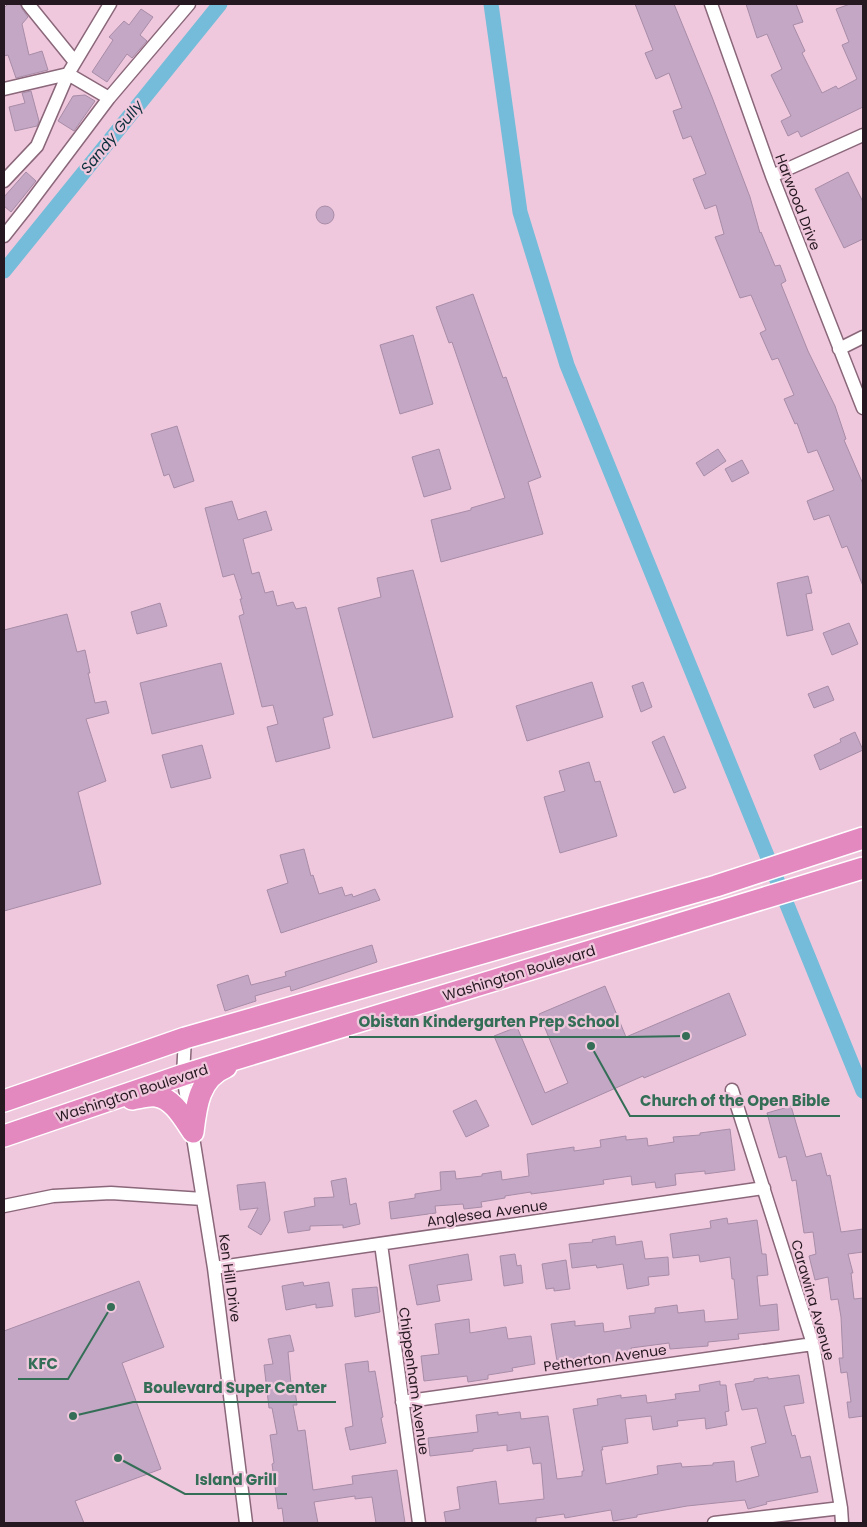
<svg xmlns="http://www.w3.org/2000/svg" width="867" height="1527" font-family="Poppins,sans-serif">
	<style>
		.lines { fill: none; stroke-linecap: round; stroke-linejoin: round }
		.canal { stroke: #74bcd9; stroke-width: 15 }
		.building { fill: #c3a7c4; stroke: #a78ca8 }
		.minor-casing { stroke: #8a677a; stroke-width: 15 }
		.trunk-casing { stroke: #fff; stroke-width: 24 }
		.minor { stroke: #fff; stroke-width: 12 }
		.trunk { stroke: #e488c0; stroke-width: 21 }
		.labels { text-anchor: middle; stroke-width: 4.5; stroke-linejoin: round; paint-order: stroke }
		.street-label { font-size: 14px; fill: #261820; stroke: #f0c8dd }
		.water-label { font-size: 15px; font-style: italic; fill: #0c2f3c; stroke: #f0c8dd }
		.leader { fill: none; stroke: #346e57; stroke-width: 2 }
		.callout-dot { fill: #346e57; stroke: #f0c8dd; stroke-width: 2 }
		.callout-label { font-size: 15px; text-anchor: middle; font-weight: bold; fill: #346e57; stroke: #f0c8dd; stroke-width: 4.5; stroke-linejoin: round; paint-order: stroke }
	</style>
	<rect width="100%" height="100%" fill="#f0c8dd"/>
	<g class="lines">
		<path class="canal" d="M491,4l29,208 47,153 296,726
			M4,271l216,-267"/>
	</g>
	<path class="building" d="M8,4h12l2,5 6,8 -6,7 7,31 13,-4 6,19 -32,8 -8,-23 -4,1v-48z
		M635,4h39l38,93 38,100 10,36 1,-1 14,34 5,-1 6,16 -5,3 27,67 27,55 11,33 -2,1 19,44v102l-16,-40 -5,2 -13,-33 -15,5 -7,-19 27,-11 -17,-40 -9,3 -11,-30 -2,1 -11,-25 10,-4 -16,-37 -6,2 -12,-27 6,-3 -15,-35 -11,3 -25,-61 9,-3 -8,-29 -11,4 -12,-30 13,-5 -15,-38 -8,3 -10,-28 9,-3 -13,-35 -13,6 -11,-26 8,-3z
		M746,4h50l7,18 -10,3 12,26 -3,2 20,40 14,-7 2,3 19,-10 -15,-34 7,-3 -13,-33 14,-5h13v103l-62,30 -3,-6 -10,5 -7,-15 10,-5 -20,-41 11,-6 -15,-35 -10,4z
		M141,9l12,8 -13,18 7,6 -15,17 -5,-4 -20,28 -15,-10 21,-32 -4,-3 15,-16 5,4z
		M31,91l8,30 -2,5 -22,5 -6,-24 16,-4 -3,-10z
		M85,95l10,6 -21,30 -16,-10 15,-25z
		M26,172l10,9 -25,31 -7,-6v-9z
		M848,172l15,30v37l-19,9 -29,-59z
		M316 215a9 9 0 1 1 18 0a9 9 0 1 1-18 0Z
		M473,294l30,84 3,-1 35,100 -13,5 15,52 -102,28 -10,-42 40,-10v-2l34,-10 -53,-156 -3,1 -13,-36z
		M413,335l20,69 -33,10 -20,-69z
		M177,426l17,55 -20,7 -5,-14 -5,2 -13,-42z
		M439,449l12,40 -27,8 -12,-40z
		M718,449l8,12 -22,15 -8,-13z
		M742,460l7,13 -17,9 -7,-13z
		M232,501l6,19 28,-9 6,19 -29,9 9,35 7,-2 6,21 8,-2 4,15 16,-4 3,7 10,-2 27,108 -10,3 7,30 -54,14 -9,-35 11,-3 -5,-19 -11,2 -23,-91 5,-2 -4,-15h2l-8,-25 -11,3 -18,-69z
		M413,570l40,147 -80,21 -35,-130 43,-11 -4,-19z
		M808,576l4,17 -6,1 7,36 -26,6 -10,-53z
		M160,603l7,23 -30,8 -6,-22z
		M67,614l10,38 8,-2 5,23h-2l7,30 11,-2 3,12 -23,6 20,62 -28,11 23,92 -97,27v-281z
		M849,623l9,21 -26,11 -9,-22z
		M221,663l13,51 -82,20 -12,-51z
		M592,682l11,35 -76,24 -11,-35z
		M643,682l9,25 -11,5 -9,-26z
		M828,686l6,14 -20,8 -6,-14z
		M855,732l8,18 -43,20 -6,-15 27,-13 -1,-3z
		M664,736l22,52 -12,5 -22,-51z
		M202,745l9,33 -40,10 -9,-33z
		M589,762l6,20 5,-1 17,55 -57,17 -16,-56 21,-6 -6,-20z
		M304,849l7,27 2,-1 6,19 23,-7 3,9 7,-2 1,3 22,-8 5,11 -99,33 -14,-43 21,-7 -8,-28z
		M372,945l5,17 -86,29 -1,-5 -35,10 1,5 -31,10 -8,-26 31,-10 3,10 35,-9 -1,-4z
		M605,986l21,51 103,-44 17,42 -102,43 -1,-2 -111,49 -38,-89 23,-9 28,66 23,-10 -29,-69z
		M476,1100l13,26 -23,11 -13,-26z
		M791,1106l15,51 15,-4 6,23 3,-1 11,57 22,-3v23l-15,2 5,19h-2l3,26 9,-1v118l-14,2 -2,-16h4l-4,-30 -6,1 -2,-15h4l-2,-41 -3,-18 -7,1 -3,-23 -13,3 -6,-24 7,-2 -3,-22 -9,1 -8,-53 -4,1 -6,-25 -7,2 -12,-45z
		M730,1129l5,41 -30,4v-3l-30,3 1,11 -20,3 -1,-6 -23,3 -1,-9 -28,4 1,4 -50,7 -23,3v-2l-26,4v2l-24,4 1,5 -18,2 -1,-5 -28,2 1,7 -45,6 -2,-17 26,-4v-4l26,-4 -1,-18 15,-1 1,8 26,-3v-2l19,-3 1,9 27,-4 -2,-22 47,-7v4l27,-4 -1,-7 26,-4v4l21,-2 1,8 26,-4 -1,-5 27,-2v-2z
		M346,1178l4,27 6,-2 4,21 -17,4v-3l-33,1v4l-22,3 -4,-21 31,-6 -1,-8 20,-1 -3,-16z
		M265,1182l5,38 -9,15 -13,-8 10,-19 -18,2 -3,-25z
		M727,1218l1,6 29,-4 5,34h4l2,21 -11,1 3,30 17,-2 2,26 -41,4 1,5 -31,3v4l-38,3 -1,-6 -38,5 1,9 -25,4v2l-23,2 -1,-8 -26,4 -6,-37 24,-3v5l28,-3 1,9 27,-4 -2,-12 26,-3v-5l22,-3 1,8 26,-3 1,12 33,-3 -4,-40h-2l-2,-22 -30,5 -1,-7 -26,3 -3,-24 41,-6 -1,-7z
		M615,1236l1,9 26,-4 3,18 23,-2 1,18 -21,2 1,8 -22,4 -4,-25 -26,4 -1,-3 -24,3 -3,-24 24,-2 -1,-2z
		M468,1254l4,26 -35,5 3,16 -23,4 -8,-40z
		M515,1254l2,12 4,-1 2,18 -19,3 -4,-30z
		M566,1260l4,29 -16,2v-3l-8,1 -4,-25z
		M139,1281l25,66 -42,16 39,106 -86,32 9,22h-80v-192z
		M303,1282l1,4 25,-4 4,24 -17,2v-4l-30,6 -4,-24z
		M377,1287l3,25 -25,5 -3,-28z
		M469,1319l1,14 36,-6 2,12 23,-3 4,28 -23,4 1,3 -25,4v4l-20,3 -1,-6 -43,5 -3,-25 18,-2 -4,-30z
		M290,1335l4,16 -6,1 3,32 3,-1 3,22h-4l5,26 7,-1 8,60 40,-6 -1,-8 45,-6 8,53h-29l-4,-26 -17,2v-3l-41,6 4,21h-34l-2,-15 -4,1 -6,-45 2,-1 -4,-28 7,-1 -5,-26h-3l-5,-43 9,-1 -5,-25z
		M368,1361l1,11 6,-1 8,46 -2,1 5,25 -36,7 -5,-22 8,-2 -8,-62z
		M799,1375l5,28 -20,3 8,30 3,-1 6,23 9,-2 8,36 -52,10 1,2 -19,5 -3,-9 -58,6 -50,9v2l-24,4 -2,-11 -46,8 -1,-4 -28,4v5h-90l-2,-11 16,-3 -3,-22 39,-6 3,23 45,-5 -3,-36 -8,1 -3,-17 -23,4v-6l-34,4v2l-43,5 -2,-18 50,-6 -2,-17 22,-3v3l22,-3 1,7 27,-3 9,63 25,-3v-5h2l-11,-62 25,-4 -1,-6 24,-4v3l25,-3 1,8 29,-4 -1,-5 25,-3 -1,-6 21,-4v4h6l3,26 -4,1 2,13 -21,4 -1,-11 -28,3 1,5 -25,4 -2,-14 -26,3 3,24 -26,4 1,3h-2l5,34 52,-10 -1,-8 24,-3 1,4 31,-2v-2l21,-2 2,21 23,-6 -8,-29 15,-4 -9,-35 -15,2 -7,-26 19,-3v-2l14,-2v2z"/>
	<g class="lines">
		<defs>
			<path id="minor" d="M28,4l47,58
				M711,4l61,172 91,232
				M4,89l64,-15 42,-70
				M772,176l91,-41
				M4,181l33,-35 31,-72 41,24
				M4,236l23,-29 82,-109 80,-94
				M839,349l24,-12
				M185,1038l-2,37 31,193 32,255
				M732,1090l81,254 28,164 1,15
				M4,1206l49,-10 58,-3 92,6
				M381,1244l38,279
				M214,1268l550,-80
				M402,1402l411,-58
				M714,1523l127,-15"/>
			<path id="trunk" d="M132,1099c7,-1 16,-4 24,-3 17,2 28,23 37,36
				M4,1101l181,-63 531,-152 147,-48
				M193,1132c3,-26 6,-54 33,-65
				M4,1136l179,-61 680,-207"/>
		</defs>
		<use href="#minor" class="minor-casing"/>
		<use href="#trunk" class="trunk-casing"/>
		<use href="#minor" class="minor"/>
		<use href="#trunk" class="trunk"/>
	</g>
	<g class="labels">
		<g class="street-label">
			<text transform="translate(798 202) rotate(69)" y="5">Harwood Drive</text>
			<text transform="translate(519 973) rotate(-17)" y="5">Washington Boulevard</text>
			<text transform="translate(132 1093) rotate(-18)" y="5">Washington Boulevard</text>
			<text transform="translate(487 1213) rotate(-8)" y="5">Anglesea Avenue</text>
			<text transform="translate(230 1278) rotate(82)" y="5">Ken Hill Drive</text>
			<text transform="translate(813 1300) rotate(74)" y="5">Carawina Avenue</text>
			<text transform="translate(605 1358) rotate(-8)" y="5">Petherton Avenue</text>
			<text transform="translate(414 1381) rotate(82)" y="5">Chippenham Avenue</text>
		</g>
		<g class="water-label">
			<text transform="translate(112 137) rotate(-51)" y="5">Sandy Gully</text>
		</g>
	</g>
	<path class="leader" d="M686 1036L629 1037H349M591 1046L630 1116H840M111 1307L68 1379H18M73 1416L133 1402H336M118 1458L185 1494H287"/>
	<g class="callout-dot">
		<circle cx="686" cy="1036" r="5"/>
		<circle cx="591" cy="1046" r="5"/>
		<circle cx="111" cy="1307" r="5"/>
		<circle cx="73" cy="1416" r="5"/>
		<circle cx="118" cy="1458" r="5"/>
	</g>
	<g class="callout-label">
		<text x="489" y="1027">Obistan Kindergarten Prep School</text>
		<text x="735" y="1106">Church of the Open Bible</text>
		<text x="43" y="1369">KFC</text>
		<text x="235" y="1393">Boulevard Super Center</text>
		<text x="236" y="1485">Island Grill</text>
	</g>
	<rect width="867" height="1527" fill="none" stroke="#261820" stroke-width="10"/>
</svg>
